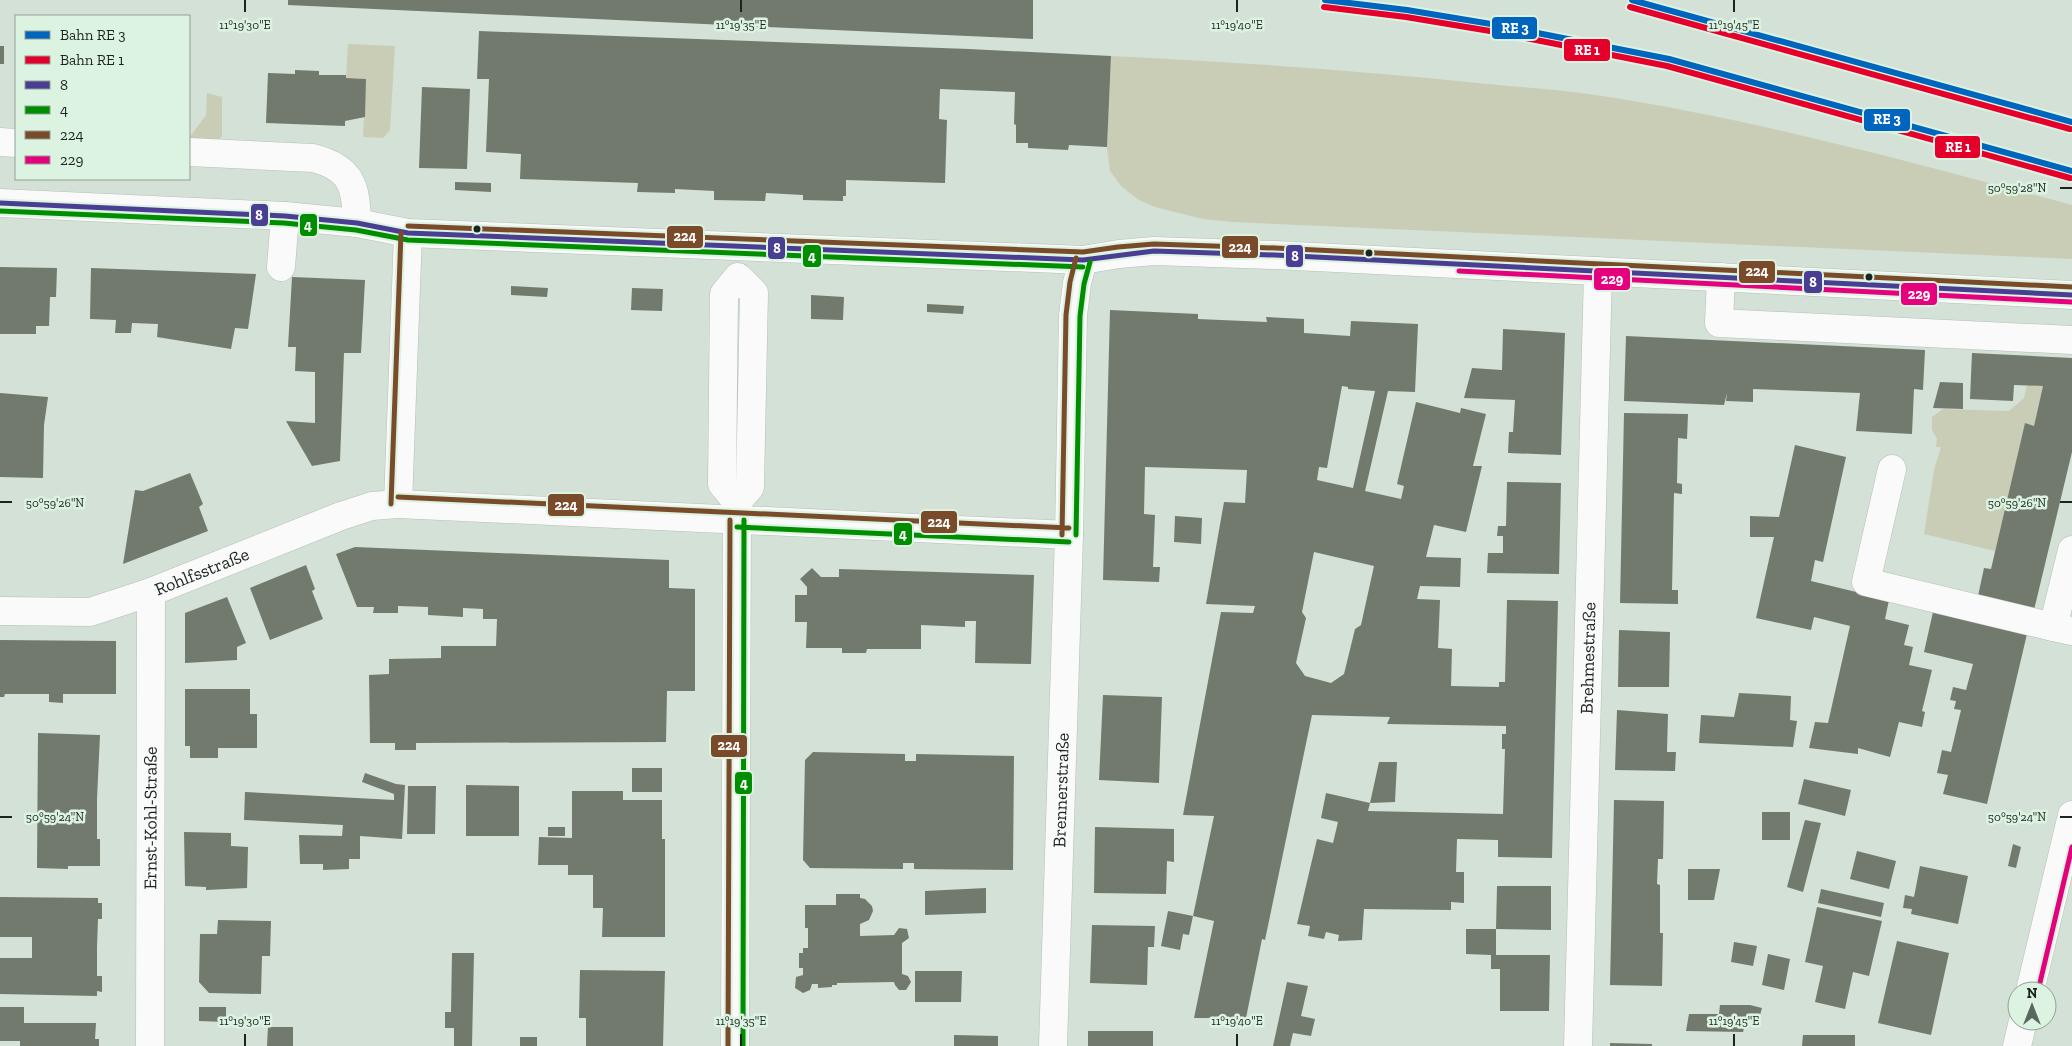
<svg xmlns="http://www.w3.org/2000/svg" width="2072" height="1046" font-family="'Zilla Slab',serif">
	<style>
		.green { fill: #cacdb5 }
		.building { fill: #727a6d; fill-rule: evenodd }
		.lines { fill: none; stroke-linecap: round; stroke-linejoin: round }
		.minor-casing { stroke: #b5bfb7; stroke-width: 29 }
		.major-casing { stroke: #b5bfb7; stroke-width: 29 }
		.minor { stroke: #f9faf9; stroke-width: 28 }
		.major { stroke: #f9faf9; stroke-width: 28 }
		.bus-1-casing { stroke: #dcf3e1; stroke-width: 9 }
		.bus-2-casing { stroke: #dcf3e1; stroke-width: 9 }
		.bus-3-casing { stroke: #dcf3e1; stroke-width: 9 }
		.bus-4-casing { stroke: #dcf3e1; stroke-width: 9 }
		.bus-1 { stroke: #493e92; stroke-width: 5 }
		.bus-2 { stroke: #008e00; stroke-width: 5 }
		.bus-3 { stroke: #7a4b2a; stroke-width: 5 }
		.bus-4 { stroke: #e5007d; stroke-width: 5 }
		.rail-1-casing { stroke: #dcf3e1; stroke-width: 10 }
		.rail-2-casing { stroke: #dcf3e1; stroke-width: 10 }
		.rail-1 { stroke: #0065bd; stroke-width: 6 }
		.rail-2 { stroke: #e4002b; stroke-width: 6 }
		.ticks { fill: none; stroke: #1c241e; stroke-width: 2 }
		.bus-dot { fill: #1c241e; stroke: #dcf3e1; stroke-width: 2 }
		.labels { text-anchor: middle; stroke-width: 5; stroke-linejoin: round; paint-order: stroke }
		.street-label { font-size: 18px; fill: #1c241e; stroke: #dcf3e1 }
		.ticks-label { font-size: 12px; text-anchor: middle; fill: #1c241e; stroke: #dcf3e1; stroke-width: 5; stroke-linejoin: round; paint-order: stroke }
		.line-badge { stroke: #dcf3e1; stroke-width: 2 }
		.badge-label { font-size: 14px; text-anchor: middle; font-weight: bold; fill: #fff }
	</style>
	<rect width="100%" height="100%" fill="#d4e1d7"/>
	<path class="green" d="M348,44l47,2 -5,84 -7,8 -20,-1 3,-58 -20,-1z
		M1111,56c122,6 244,14 366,27 39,4 79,6 118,12 161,24 319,68 477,110v54l-840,-37 -29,-3 -48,-12 -16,-7 -18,-14 -11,-15 -3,-24z
		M207,93l15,4v39l-5,6 -28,1v-5l17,-23z
		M2027,385l16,1 -9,40 -9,-2 -30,127 -71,-17 10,-64 7,-23h-5l1,-8 -5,-9v-13l11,-8 66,2 15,-13z"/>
	<path class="building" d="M288,0h745v39l-745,-34z
		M479,31l490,18 142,7 -4,91 -38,-2 -1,5 -40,-2v-5h-12v-18l-2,-1 1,-32 -75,-3 -1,30 8,1 -2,63 -99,-3v16h-3v5l-40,-1v-5l-37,-2 -1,8 -51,-1v-9l-39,-2v4l-38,-1 1,-9 -118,-4 1,-25 -35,-2 3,-73h-12z
		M0,46h4v18h-4z
		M295,70l24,1v4h27v3l20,1 -1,38 -20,4v5l-79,-3 2,-50 27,1z
		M422,87l48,2 -3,80 -48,-1z
		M455,182l36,1v9l-36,-2z
		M0,267l57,1 -1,29h-6l-1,29h-13v8h-36z
		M91,268l165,6 -8,55 -13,-1 -4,21 -74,-12 1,-13 -26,-1 -1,10h-16l1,-13 -26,-1z
		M292,277l73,3 -4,73h-17l-4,108 -28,5 -26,-45 29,2v-51l-20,-1 1,-24h-8z
		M511,286l37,2 -1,9 -36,-2z
		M632,288l31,1 -1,22 -31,-1z
		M811,295l33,2 -1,23 -32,-1z
		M927,304l37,2 -1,8 -36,-2z
		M1110,310l88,4v5l69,3 -1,-5 38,2v14l46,3 1,-15 67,3 -3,68 -27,-1 -23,100 36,8 3,-13 -7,-2 19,-82 44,11 1,-5 25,6 -13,52h9l-16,66 -32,-7 -8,32 35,1 -1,29 -40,-1 -3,13 23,1 -2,48 14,1 -1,37 48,1v-5h6l2,-82 51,1 -6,257 -54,-1v-17l-41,-1 -1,33h8v31l-13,-1v8l-87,-1 -2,31 -24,1 1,-6 -13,-3 -2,7 -16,-3 2,-10 -13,-2 20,-85 16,4 5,-21 -17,-4 5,-25 44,10 -2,8 135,3 2,-65h-3v-15h4v-8l-119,-2 3,-7 -78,-2 -47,225 -3,-1 -16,79h-52l20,-97 -21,-5 21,-100 -31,-1 38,-203 32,1 2,-7 -49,-2 18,-102 21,1 2,-33 -102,-3 -1,47 11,1 -2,52h7l-1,15 -56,-2zM1342,386l6,1v2l27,2 -22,97 -36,-8 2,-13 8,1zM1314,552l60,14 -13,59 -6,4 -11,45 -13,9 -26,-7 -9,-13 10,-45 -4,-6z
		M1503,329l62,4 -4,122 -53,-2 1,-21h4l2,-32 -51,-2 8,-30 30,2z
		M1626,336l299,14 -2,40 -9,-1 -2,45 -56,-3 4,-38 -107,-4v13l-27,-1 1,-8 -3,12 -100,-4z
		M1972,353l100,5v94l-38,158 -56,-14 6,-28 7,1 34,-146 9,3 9,-40 -29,-1 -1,16 -43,-2z
		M1940,382l23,1v26l-30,-1z
		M0,393l48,4 -4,28 -1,53 -43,-1z
		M1624,413l64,1 -1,25 -9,-1 -1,45 5,1v10l-8,-1 -2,97h6v14l-58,-1z
		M1795,445l51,12 -23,105 -8,-2 -4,21 78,19 -4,19 24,6 -5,20 9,2 -4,18 23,5 -10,41 3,1 -3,15 -23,-5 -9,35 -32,-9v6l-49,-6 6,-26 13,1 22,-97 -36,-9 -3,13 -55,-12 18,-81h-24v-21l29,1z
		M190,473l13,31 -4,3 9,24 -85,33 12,-74 8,1z
		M1507,482l54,1 -2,91 -72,-1 1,-20h15v-17h-6l1,-10h8z
		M1175,516l27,2 -1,26 -27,-2z
		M355,547l314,13v28l26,1v102h-28l-1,51 -250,1v7h-21v-7h-25l-1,-68 20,-1v-15l52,-1v-12h55l1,-27h-14v-10l-20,-1v9l-35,-2v-8l-30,-1v7h-25l1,-6h-17l-21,-53z
		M306,565l9,24 -3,2 11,28 -53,21 -20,-52z
		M812,568l9,9h18v-8l195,6 -3,89 -56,-1 1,-42h-11v6l-44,-2v24h-54l-1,4h-24v-5h-36l1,-26h-12v-27h12v-8l-7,-8z
		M227,597l19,46 -9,4v13l-52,3v-50z
		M1933,612l94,22 -40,170 -44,-10 5,-19 -11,-2 5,-23 9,2 10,-42 -7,-1 2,-8 -6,-1 3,-13 13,3 7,-26 -49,-12z
		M1619,630l51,2 -1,55h-51z
		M0,640l116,1v53h-53v9l-14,-1v-8h-44l-1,3h-4z
		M185,689h65v25h7v34h-39v10h-28v-12h-5z
		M1739,693l52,3 -1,24 7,1 -4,26 -94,-4 2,-28 33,2z
		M1103,695l59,2 -3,86 -60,-3z
		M1617,710l51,4 -1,38h9l-1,19 -60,-1z
		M38,733l62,2 -3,64v40h3v27h-32v3l-31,-1z
		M813,752l92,2v7h11v-7l98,2 -1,114 -99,-1v-6h-11v6l-93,-1 -7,-8 2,-100z
		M1379,762h18l-2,40 -25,1z
		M632,768h30v24h-30z
		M365,773l31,11 9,1 -3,54 -42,-3v23h-11v10l-26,1v-6h-23l-1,-29 43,1 1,-11 -99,-5 1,-28 149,8v-6l-32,-12z
		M1804,779l47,11 -6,26 -47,-12z
		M466,785l53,1v50h-53z
		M408,786h28l-1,48h-28z
		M572,791h51v9h39v39h3v98h-63l1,-29h-10v-33h-25v-10h-30l1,-28 33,1z
		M1614,800l50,1 -1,58h-5l-1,25 3,1v48h3l-1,53 -52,-1z
		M1762,812h28v28h-28z
		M1805,820l16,3 -18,69 -16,-5z
		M548,827h17v9h-17z
		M1095,827l79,2v33l-7,-1 -1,33 -72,-1z
		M184,832l47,1v13l17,1 -1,41 -41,2v-3l-21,-1z
		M2013,844l8,3 -5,21 -8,-2z
		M1857,851l39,10 -7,28 -39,-10z
		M1920,866l48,10 -10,48 -47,-10 1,-5 -9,-1 2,-13 9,2z
		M1688,869h32l-6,31h-26z
		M1497,886h54v44l-55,-1z
		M986,888v25l-61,2v-24z
		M1821,889l63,14 -3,14 -63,-14z
		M836,894h24v4l5,1 7,7 1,5 -4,9 -9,4v12l34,-1 5,-7 8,1 2,9 -7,5v31l6,2 3,6 -5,8h-7l-4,-5 -1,-3 -57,1v2h-5v2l-14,1v-4h-6l-2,6 -7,3 -8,-5 1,-11 7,-2v-7h-4v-15h4v-5h5v-20h-3v-23h31z
		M0,897l98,1v5h4v16h-4l-1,28v29h5v16l-5,-1v5l-97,-2v-36h32v-21h-32z
		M1817,907l65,14 -13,55 -16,-4 -8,37 -30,-7 8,-36 -18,-4z
		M1168,911l25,5 -4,19 -6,-1 -3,16 -19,-4z
		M218,920l53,1 -1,35h-8l-1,38 -52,-1 -10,-11 1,-48h17z
		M1092,925l63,1 -1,21h-6l-1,38 -57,-2z
		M1466,929h30v26h54l-1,56h-49v-42h-9v-14l-25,-1z
		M1897,941l52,12 -18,82 -53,-12z
		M1734,942l23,4 -4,20 -22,-4z
		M452,953h22l-2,93h-18v-18h-9v-16h6z
		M1768,954l22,5 -6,31 -22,-5z
		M580,970l85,1 -2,75h-77v-28h-7z
		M915,971h47l-1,31h-46z
		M1287,982l21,4 -7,30 14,3 -4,17 -18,-3 -3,13h-17z
		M1720,1005h30l12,3 -4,14 -11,-3 -4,13 -57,-1 3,-17h30z
		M0,1007h24v16h72l-1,16h4v7h-79v-5h-20z
		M199,1007h27v15l-27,-1z
		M268,1027h25v19h-26z
		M1088,1031h65v15h-65z
		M954,1035l44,1v10h-44z
		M1803,1035h52v11h-53z
		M520,1037h17v9h-17z
		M1610,1043l42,1v2h-42z"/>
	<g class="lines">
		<defs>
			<g id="minor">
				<path d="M0,142l16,1"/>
				<path d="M189,152l124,6c39,10 43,28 44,65"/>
				<path d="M0,203l285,13 72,7 51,10 675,27 36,-6 35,-3 121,4 797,40"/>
				<path d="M281,267l4,-51"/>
				<path d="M738,277l16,16 -4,194 -13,15 -15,-18 2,-190z"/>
				<path d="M1721,277l-2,46 353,17"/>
				<path d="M1892,469l-26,113 187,45"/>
				<path d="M398,504l10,-271"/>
				<path d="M2072,550l-19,77 19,4"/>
				<path id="s1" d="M0,611l90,1 61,-20 190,-76 31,-10 26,-2 671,31"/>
				<path id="s2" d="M150,1046l1,-454"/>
				<path d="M735,1046l2,-526"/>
				<path id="s3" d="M1053,1046l16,-511 4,-220 4,-32 6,-23"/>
				<path id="s4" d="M1578,1046l20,-775"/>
			</g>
			<path id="major" d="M2030,991l42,-176
				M2017,1046l6,-25"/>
		</defs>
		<use href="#minor" class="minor-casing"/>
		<use href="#major" class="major-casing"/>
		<use href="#minor" class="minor"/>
		<use href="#major" class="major"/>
		<defs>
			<path id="bus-1" d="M0,203l285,13 72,7 51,10 675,27 71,-9 121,4 797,40"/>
			<path id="bus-2" d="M0,211l284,12 72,7 52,10 675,27
				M737,527l332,15
				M1076,535l4,-219 4,-32 6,-22
				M743,1046l1,-526"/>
			<path id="bus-3" d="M408,226l675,26 35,-5 36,-3 121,4 797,39
				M398,497l671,31
				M391,504l10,-271
				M1062,535l4,-220 4,-33 6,-24
				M728,1046l2,-526"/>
			<path id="bus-4" d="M1459,271l613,31
				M2038,991l34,-144"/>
		</defs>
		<use href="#bus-1" class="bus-1-casing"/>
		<use href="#bus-2" class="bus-2-casing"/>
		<use href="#bus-3" class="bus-3-casing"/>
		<use href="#bus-4" class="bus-4-casing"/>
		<use href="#bus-1" class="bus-1"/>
		<use href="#bus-2" class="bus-2"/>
		<use href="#bus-3" class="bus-3"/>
		<use href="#bus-4" class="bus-4"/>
		<defs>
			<path id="rail-1" d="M1325,0l82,10 90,15 172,34 403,112
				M1632,0l440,122"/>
			<path id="rail-2" d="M1324,7l82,10 90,15 171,34 403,112
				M1630,7l440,122"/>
		</defs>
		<use href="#rail-1" class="rail-1-casing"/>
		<use href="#rail-2" class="rail-2-casing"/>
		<use href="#rail-1" class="rail-1"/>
		<use href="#rail-2" class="rail-2"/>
	</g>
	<path class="ticks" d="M245,0v12M741,0v12M1237,0v12M1734,0v12M2060,188h12M0,502h12M2060,502h12M0,817h12M2060,817h12M245,1034v12M741,1034v12M1237,1034v12M1734,1034v12"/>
	<g class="bus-dot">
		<circle cx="477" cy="229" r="4.5"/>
		<circle cx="1369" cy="253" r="4.5"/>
		<circle cx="1869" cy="277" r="4.5"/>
	</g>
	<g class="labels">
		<g class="street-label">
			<text dy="6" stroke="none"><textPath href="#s1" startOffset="209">Rohlfsstraße</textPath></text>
			<text dy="6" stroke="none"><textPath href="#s4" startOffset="388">Brehmestraße</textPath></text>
			<text dy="6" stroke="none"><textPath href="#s3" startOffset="256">Brennerstraße</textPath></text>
			<text dy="6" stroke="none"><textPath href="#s2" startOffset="228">Ernst-Kohl-Straße</textPath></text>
		</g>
	</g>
	<g class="ticks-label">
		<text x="245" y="29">11°19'30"E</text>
		<text x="741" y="29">11°19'35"E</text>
		<text x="1237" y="29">11°19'40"E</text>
		<text x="1734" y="29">11°19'45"E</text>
		<text x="2017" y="192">50°59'28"N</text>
		<text x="55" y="507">50°59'26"N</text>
		<text x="2017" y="507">50°59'26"N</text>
		<text x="55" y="821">50°59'24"N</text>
		<text x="2017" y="821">50°59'24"N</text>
		<text x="245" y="1025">11°19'30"E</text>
		<text x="741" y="1025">11°19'35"E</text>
		<text x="1237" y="1025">11°19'40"E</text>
		<text x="1734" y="1025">11°19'45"E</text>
	</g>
	<g class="line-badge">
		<rect x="1491" y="16" width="47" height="24" rx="5" fill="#0065bd"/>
		<rect x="1563" y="38" width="48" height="24" rx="5" fill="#e4002b"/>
		<rect x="1863" y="108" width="48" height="24" rx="5" fill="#0065bd"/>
		<rect x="1934" y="135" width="47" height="24" rx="5" fill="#e4002b"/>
		<rect x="250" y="203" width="19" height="24" rx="5" fill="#493e92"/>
		<rect x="299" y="213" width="19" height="24" rx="5" fill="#008e00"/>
		<rect x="666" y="225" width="38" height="24" rx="5" fill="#7a4b2a"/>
		<rect x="1221" y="235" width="38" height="24" rx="5" fill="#7a4b2a"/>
		<rect x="767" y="236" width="19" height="24" rx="5" fill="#493e92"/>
		<rect x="1285" y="244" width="19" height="24" rx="5" fill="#493e92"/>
		<rect x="802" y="244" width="20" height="24" rx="5" fill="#008e00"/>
		<rect x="1738" y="260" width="38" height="24" rx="5" fill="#7a4b2a"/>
		<rect x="1593" y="267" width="38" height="24" rx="5" fill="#e5007d"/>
		<rect x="1803" y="270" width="20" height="24" rx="5" fill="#493e92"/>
		<rect x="1900" y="282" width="38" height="24" rx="5" fill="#e5007d"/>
		<rect x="547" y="493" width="38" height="24" rx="5" fill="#7a4b2a"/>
		<rect x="920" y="510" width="38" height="24" rx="5" fill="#7a4b2a"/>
		<rect x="893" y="522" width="20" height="24" rx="5" fill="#008e00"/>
		<rect x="710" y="734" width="38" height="24" rx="5" fill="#7a4b2a"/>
		<rect x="734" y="771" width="19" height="24" rx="5" fill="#008e00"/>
	</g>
	<g class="badge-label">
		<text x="1515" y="33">RE 3</text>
		<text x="1587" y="55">RE 1</text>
		<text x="1887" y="124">RE 3</text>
		<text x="1958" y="152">RE 1</text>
		<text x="259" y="220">8</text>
		<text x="308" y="230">4</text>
		<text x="685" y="241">224</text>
		<text x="1240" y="252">224</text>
		<text x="777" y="253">8</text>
		<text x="1295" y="261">8</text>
		<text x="812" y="261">4</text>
		<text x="1757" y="276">224</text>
		<text x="1612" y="284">229</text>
		<text x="1813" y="287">8</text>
		<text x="1919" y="299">229</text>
		<text x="566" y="510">224</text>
		<text x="939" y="527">224</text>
		<text x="903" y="539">4</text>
		<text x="729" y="750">224</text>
		<text x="744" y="788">4</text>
	</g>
	<rect x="15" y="15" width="175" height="165" fill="#dcf3e1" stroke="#8fa093"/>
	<rect x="25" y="31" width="25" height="8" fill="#0065bd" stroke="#8fa093"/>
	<text x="60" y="40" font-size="15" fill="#1c241e">Bahn RE 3</text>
	<rect x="25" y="56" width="25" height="8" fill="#e4002b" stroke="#8fa093"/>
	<text x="60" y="65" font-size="15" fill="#1c241e">Bahn RE 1</text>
	<rect x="25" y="81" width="25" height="8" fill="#493e92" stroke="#8fa093"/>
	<text x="60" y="90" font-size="15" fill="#1c241e">8</text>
	<rect x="25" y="106" width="25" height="8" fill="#008e00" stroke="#8fa093"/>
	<text x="60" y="115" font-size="15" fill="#1c241e">4</text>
	<rect x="25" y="131" width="25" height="8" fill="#7a4b2a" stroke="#8fa093"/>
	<text x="60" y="140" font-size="15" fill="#1c241e">224</text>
	<rect x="25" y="156" width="25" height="8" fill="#e5007d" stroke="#8fa093"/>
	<text x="60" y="165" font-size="15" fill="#1c241e">229</text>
	<g transform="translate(2032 1006)"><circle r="24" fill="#dcf3e1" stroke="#8fa093"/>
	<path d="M0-4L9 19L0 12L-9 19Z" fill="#5c665f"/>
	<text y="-8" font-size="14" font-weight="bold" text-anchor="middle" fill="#1c241e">N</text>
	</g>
</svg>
